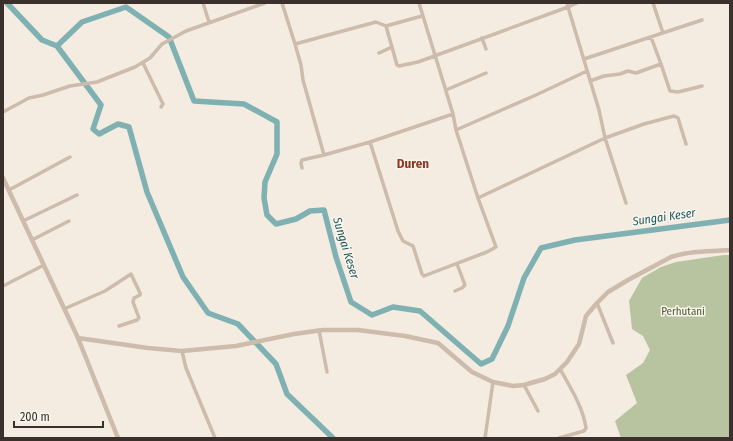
<svg xmlns="http://www.w3.org/2000/svg" width="733" height="441" font-family="'Fira Sans Condensed',sans-serif">
	<style>
		.green { fill: #b8c4a0 }
		.lines { fill: none; stroke-linecap: round; stroke-linejoin: round }
		.river { stroke: #7fb0b2; stroke-width: 5.5 }
		.minor { stroke: #cdbbac; stroke-width: 3.5 }
		.tertiary { stroke: #cdbbac; stroke-width: 4.5 }
		.labels { text-anchor: middle; stroke-width: 3; stroke-linejoin: round; paint-order: stroke }
		.park-label { font-size: 11px; fill: #4a5a2e; stroke: #fbf5ee }
		.water-label { font-size: 12px; font-style: italic; fill: #1f5a5e; stroke: #fbf5ee }
		.quarter-label { font-size: 13px; font-weight: bold; fill: #8c3b22; stroke: #fbf5ee }
	</style>
	<rect width="100%" height="100%" fill="#f4ebe1"/>
	<path class="green" d="M724,255h6v183h-109l-6,-17 22,-18 -11,-28 17,-12 7,-13 -7,-14 -11,-7 -3,-28 13,-23 19,-11 15,-5z"/>
	<g class="lines">
		<path class="river" d="M7,3l35,37 15,6 25,-24 44,-15 43,30 25,64 50,3 33,18v32l-12,28 -1,16 3,17 9,9 20,-5 14,-8 14,-1 12,47 15,45 21,13 21,-8 27,4 61,53 11,-5 16,-33 16,-48 17,-30 34,-8 155,-20
			M57,46l44,59 -8,24 6,5 19,-10 11,3 18,65 36,85 25,36 30,11 38,40 11,30 46,44"/>
		<path class="minor" d="M203,3l6,19
			M282,3l13,41 6,21 2,15 21,75 46,-13 83,-28 -34,-111
			M653,3l10,30
			M386,26l11,39 2,1 19,-4 150,-55 -1,-4
			M482,38l4,11
			M295,44l81,-22 10,4 36,-10
			M379,53l13,-6
			M584,59l118,-39
			M143,63l20,41 -2,3
			M661,64l9,27 8,1 24,-6
			M590,81l14,-5 16,-2 8,-3 8,2 25,-9 -10,-27
			M446,90l40,-17
			M3,112l26,-14 14,-3 27,-9 27,-4 38,-15 15,-9 12,-14 24,-13 79,-28
			M456,130l80,-35 51,-24
			M370,142l28,89 5,10 10,5 9,28 2,2 5,-2 58,-22 9,-5 -18,-49 -22,-68 -3,-16
			M302,168l-1,-5 1,-3 22,-5
			M9,190l61,-33
			M478,198l127,-60 -6,-28 -31,-103 9,-4
			M626,203l-21,-65 39,-14 30,-8 4,2 8,26
			M23,221l54,-26
			M32,240l37,-19
			M3,286l41,-21
			M455,291l7,-3 3,-3 -8,-21
			M597,303l16,40
			M64,309l41,-18 26,-17 9,19v2l-6,3 -1,4 6,16 -2,2 -18,6
			M319,330l8,42
			M182,351l4,17 29,70
			M524,385l14,26
			M485,438l8,-56
			M559,438l25,-7 2,-3c-3,-21 -16,-41 -26,-59"/>
		<path class="tertiary" d="M3,178l75,160 40,100
			M78,338l70,10 34,3 54,-5 58,-12 29,-4h35l47,6 33,7 34,29 21,10 20,4 11,-1 21,-6 10,-5 12,-12 12,-18 7,-28 11,-13 11,-11 20,-12 43,-23c19,-6 39,-6 59,-7"/>
	</g>
	<g class="labels">
		<g class="park-label">
			<text x="683" y="315">Perhutani</text>
		</g>
		<g class="water-label">
			<text transform="translate(664 217) rotate(-8)" y="4">Sungai Keser</text>
			<text transform="translate(346 248) rotate(73)" y="4">Sungai Keser</text>
		</g>
		<g class="quarter-label">
			<text x="413" y="168">Duren</text>
		</g>
	</g>
	<rect width="733" height="441" fill="none" stroke="#3b302b" stroke-width="8"/>
	<path d="M14 421v6h89v-6" fill="none" stroke="#3b302b" stroke-width="2"/>
	<text x="20" y="421" font-size="12" fill="#3b302b" stroke="#fbf5ee" stroke-width="3" paint-order="stroke">200 m</text>
</svg>
